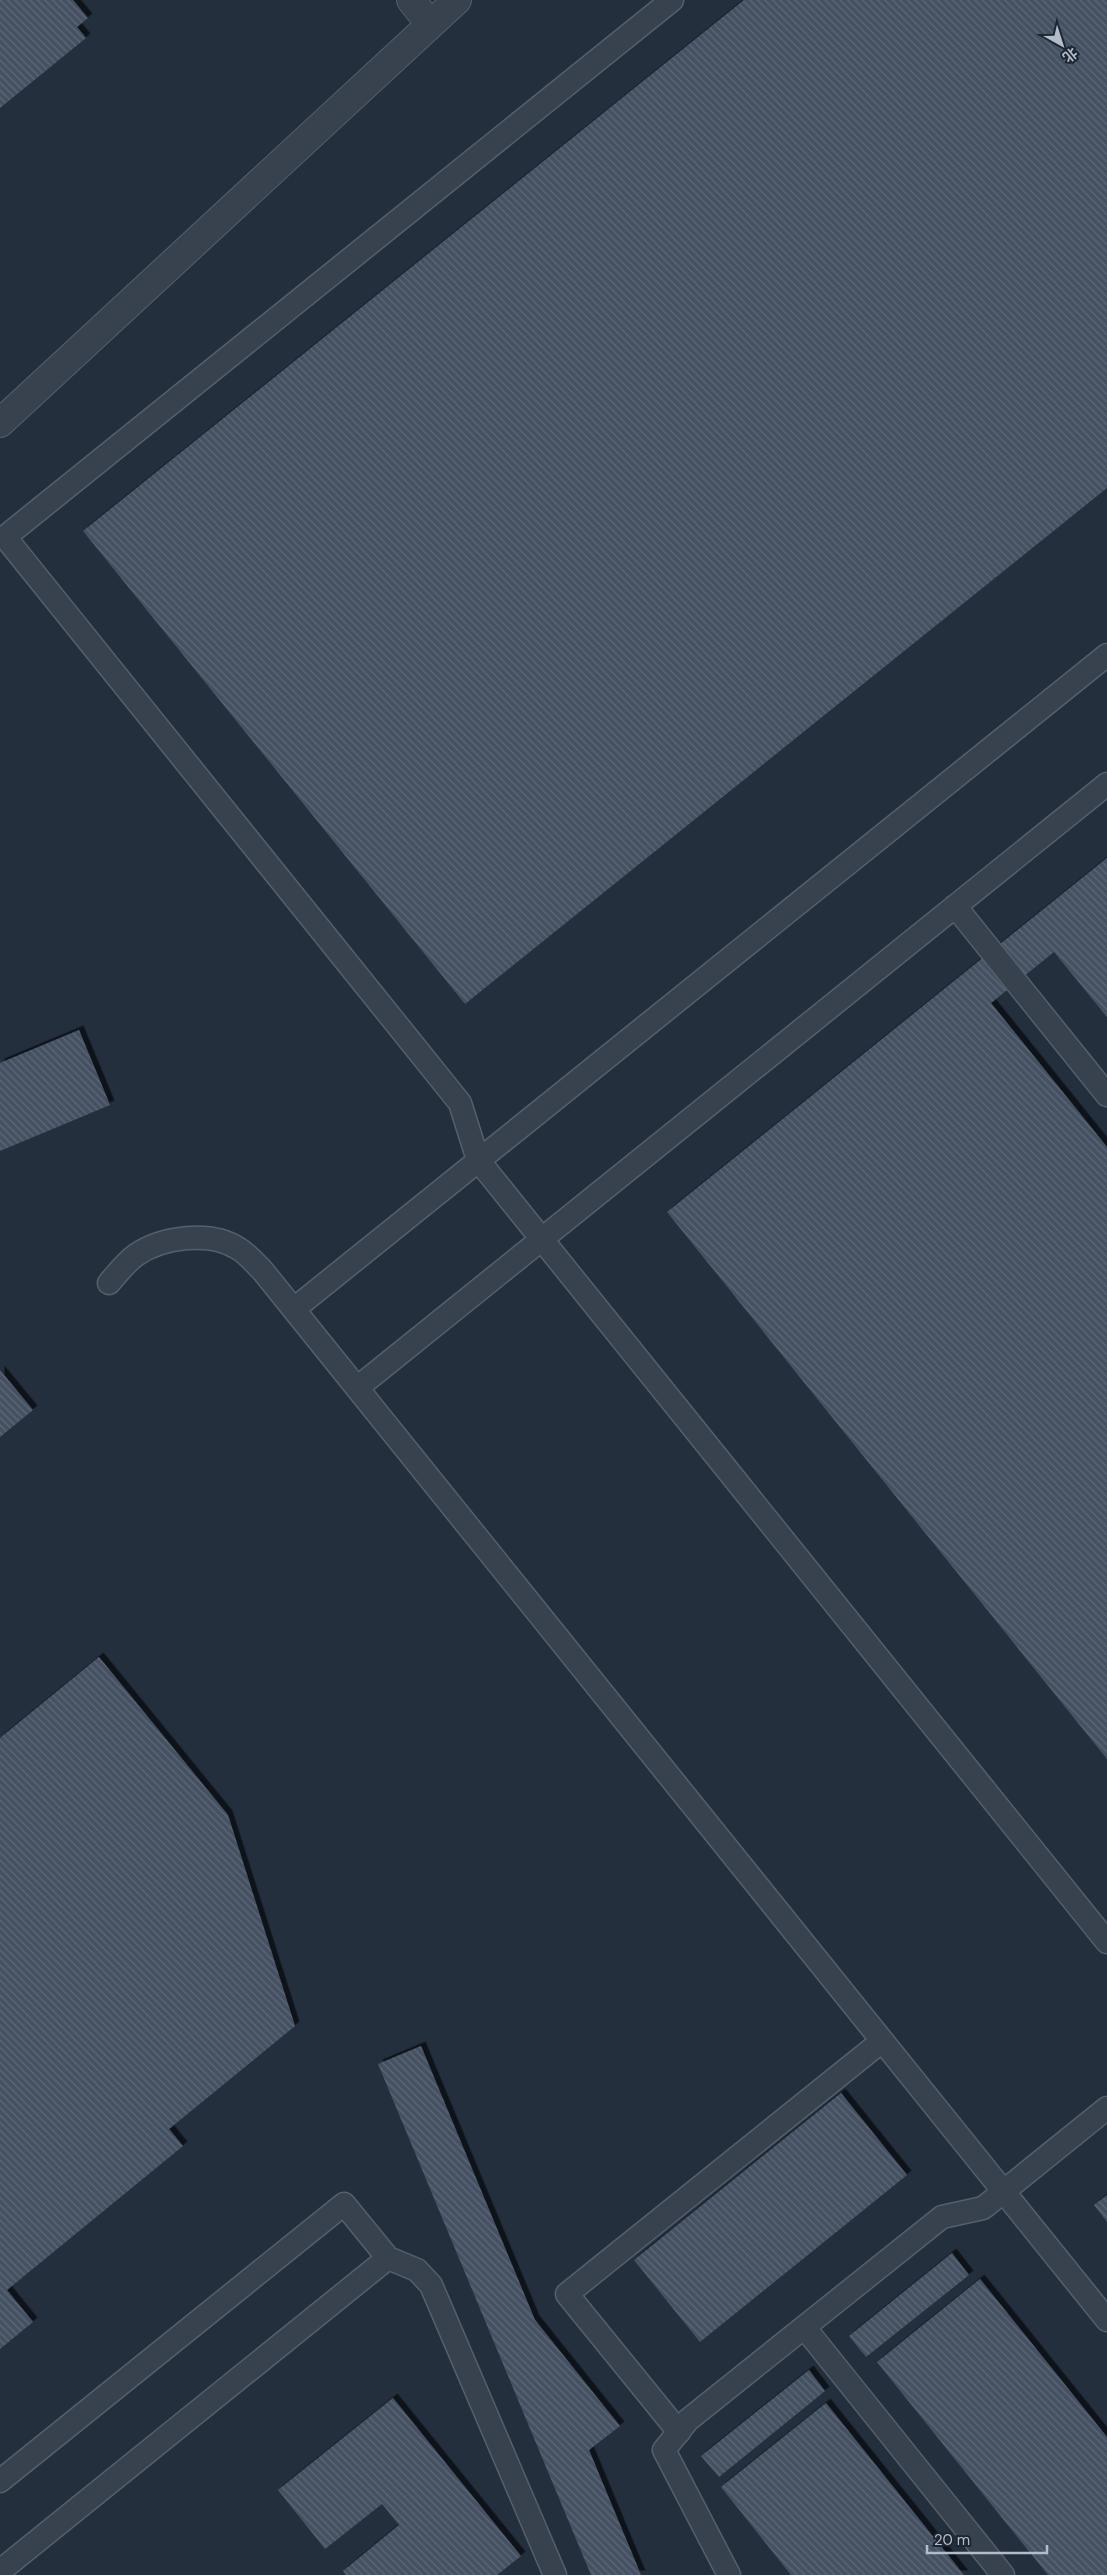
<svg xmlns="http://www.w3.org/2000/svg" width="1107" height="2575" font-family="'DM Sans','Noto Sans SC',sans-serif">
	<style>
		.building { fill: url(#building-back-hatch); filter: url(#shadow) }
		.lines { fill: none; stroke-linecap: round; stroke-linejoin: round }
		.lane-casing { stroke: #565f6c; stroke-width: 25 }
		.street-casing { stroke: #565f6c; stroke-width: 30 }
		.lane { stroke: #38414e; stroke-width: 22 }
		.street { stroke: #38414e; stroke-width: 28 }
	</style>
	<defs>
		<pattern id="building-back-hatch" width="6" height="6" patternUnits="userSpaceOnUse" patternTransform="scale(1.25)"><rect width="6" height="6" fill="#455162"/><path d="M-1 5l2 2M0 0l6 6M5-1l2 2" fill="none" stroke="#5d6877"/></pattern>
		<filter id="shadow"><feDropShadow dx="4.5" dy="-4.5" stdDeviation="0" flood-color="#0009"/></filter>
	</defs>
	<rect width="100%" height="100%" fill="#242f3e"/>
	<path class="building" d="M0,0h73l15,18 -11,9 9,11 -86,70z
		M744,0h363v488l-642,516 -382,-473z
		M1107,858v159l-53,-65 -63,51 116,144v612l-440,-547z
		M79,1030l31,75 -110,46v-88z
		M0,1370l33,40 -33,27z
		M99,1657l129,158 67,211 -126,103 14,17 -176,144 26,32 -33,27v-611z
		M421,2046l114,274 85,106 -31,24 52,125h-50l-213,-511z
		M841,2093l66,82 -207,167 -66,-82z
		M1107,2195v27l-13,-17z
		M952,2253l17,22 -103,82 -17,-21z
		M980,2279l127,158v138h-59l-171,-213z
		M809,2370l16,21 -106,86 -18,-21z
		M393,2398l128,158 -24,19h-151l-3,-4 56,-46 -17,-21 -57,45 -47,-59z
		M826,2403l138,172h-173l-70,-88z"/>
	<g class="lines">
		<defs>
			<path id="lane" d="M672,0l-667,537 455,566 18,57 629,782
				M955,906l152,189
				M109,1283c8,-9 17,-21 27,-28 26,-18 75,-25 103,-6 8,5 16,14 23,21l845,1050
				M294,1309l813,-654
				M357,1388l750,-604
				M388,2258l29,12 14,15 124,290
				M804,2327l199,248
				M679,2432l-112,-138 315,-253
				M0,2481l344,-277 44,54 -388,313
				M729,2575l-65,-125 24,-30 254,-203 41,-9 124,-100"/>
			<path id="street" d="M411,0l19,24
				M0,423l457,-423"/>
		</defs>
		<use href="#lane" class="lane-casing"/>
		<use href="#street" class="street-casing"/>
		<use href="#lane" class="lane"/>
		<use href="#street" class="street"/>
	</g>
	<g transform="translate(1062 45) rotate(141)" stroke="#1d2633" stroke-width="4" paint-order="stroke">
	<path d="M0-4L9 19L0 12L-9 19Z" fill="#b4bcc9"/>
	<text y="-8" font-size="14" font-weight="bold" text-anchor="middle" fill="#b4bcc9">北</text>
	</g>
	<path d="M927 2545v8h120v-8" fill="none" stroke="#b4bcc9" stroke-width="2.5"/>
	<text x="934" y="2545" font-size="15" fill="#b4bcc9" stroke="#1d2633" stroke-width="4" paint-order="stroke">20 m</text>
</svg>
